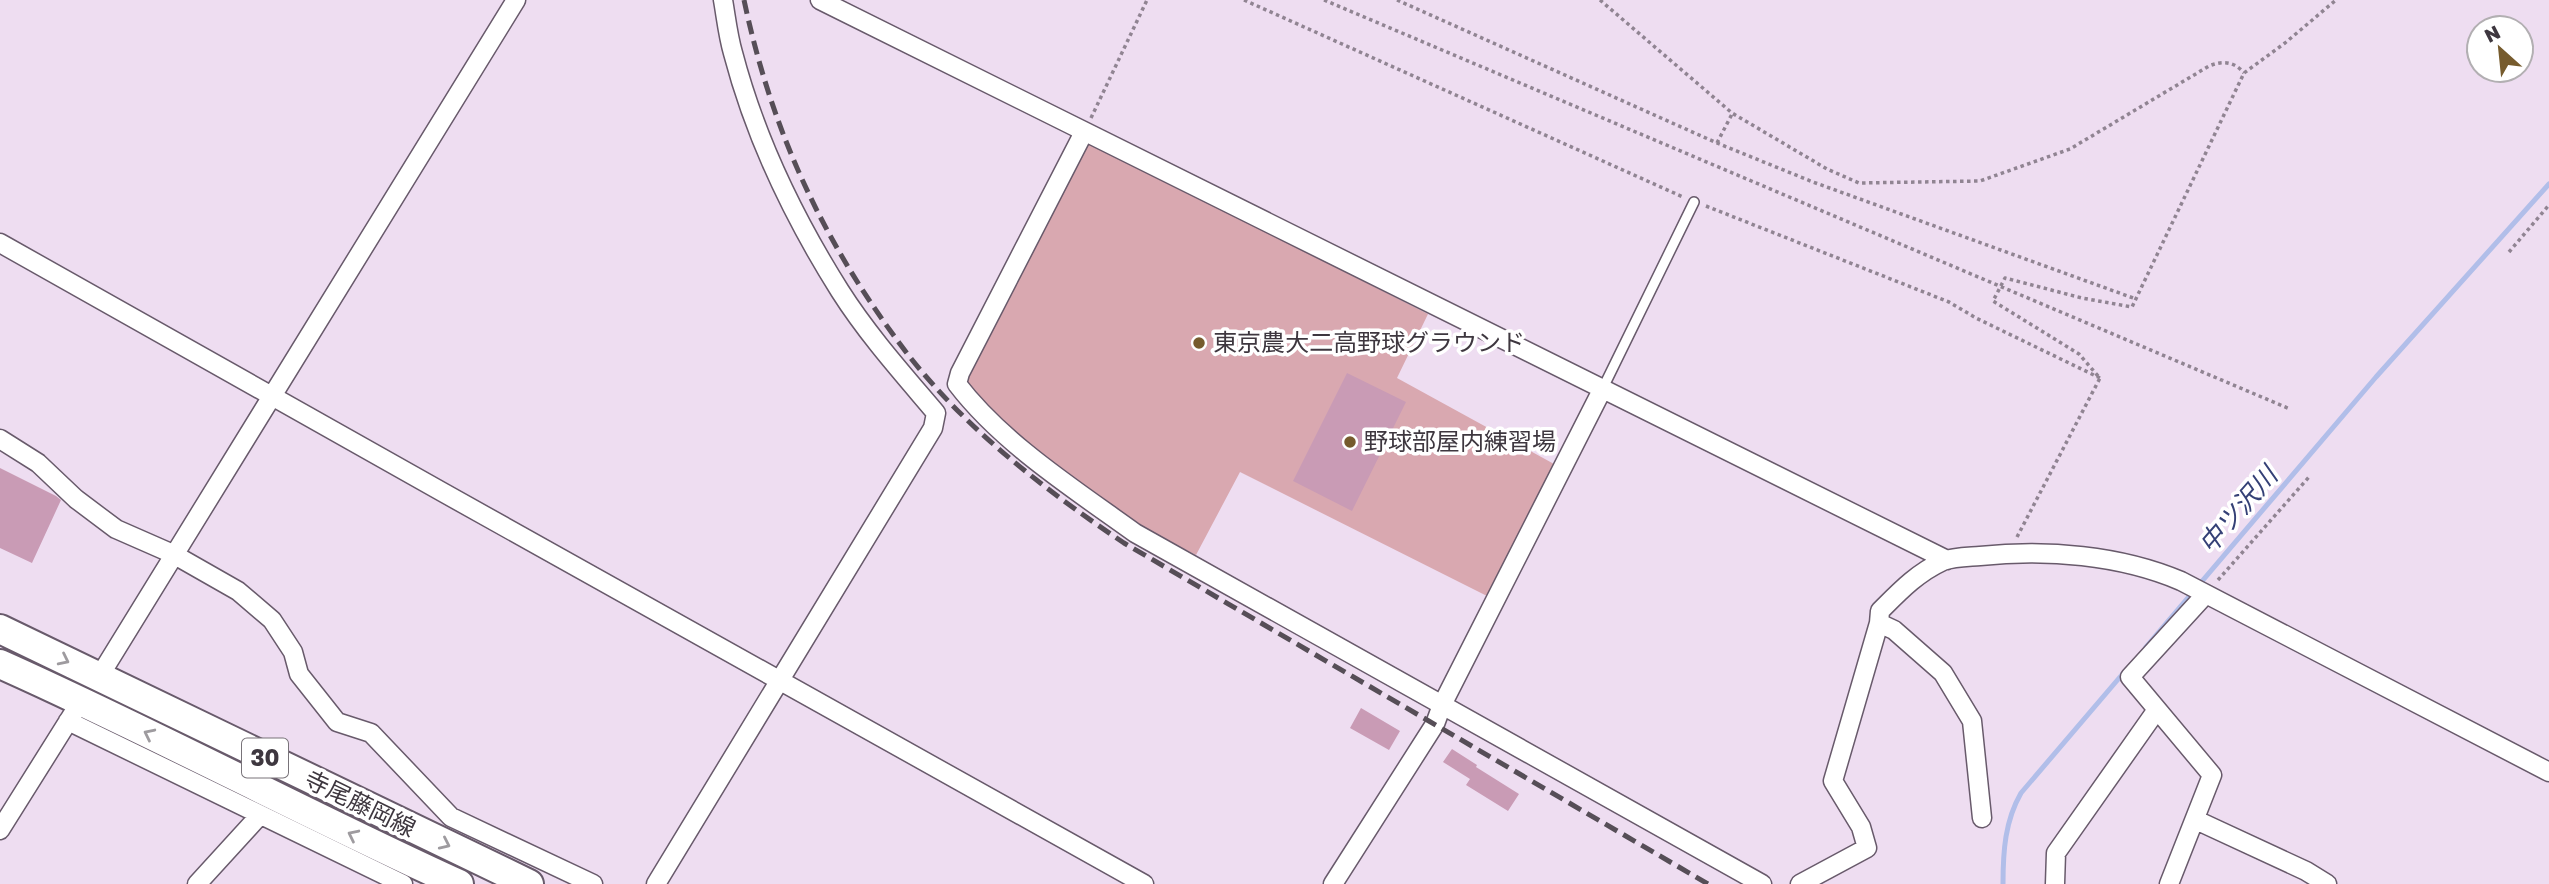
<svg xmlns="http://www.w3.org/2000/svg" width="2549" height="884" font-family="'Golos Text','Noto Sans JP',sans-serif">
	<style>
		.green { fill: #d9a8b0 }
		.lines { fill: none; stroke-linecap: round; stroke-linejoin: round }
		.stream { stroke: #b1bee9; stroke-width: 5 }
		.building { fill: #c99bb5 }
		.lane-casing { stroke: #685a6b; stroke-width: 12 }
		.street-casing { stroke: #685a6b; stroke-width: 21 }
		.primary-casing { stroke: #685a6b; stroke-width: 32 }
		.path { stroke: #908492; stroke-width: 3.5; stroke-dasharray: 3.5 3.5; stroke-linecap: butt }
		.lane { stroke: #fff; stroke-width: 9 }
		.street { stroke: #fff; stroke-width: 18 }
		.primary { stroke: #fff; stroke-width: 28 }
		.rail { stroke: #564e57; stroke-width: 5; stroke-dasharray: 14 7; stroke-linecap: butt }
		.oneway { stroke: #9e9b9f }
		.poi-dot { fill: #765b2d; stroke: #fff; stroke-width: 2.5 }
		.labels { text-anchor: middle; stroke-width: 7; stroke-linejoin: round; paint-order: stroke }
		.shield { fill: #fff; stroke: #787379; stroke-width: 2 }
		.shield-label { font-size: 23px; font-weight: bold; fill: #3e373f }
		.poi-label { font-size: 24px; fill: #3e373f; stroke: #fff; text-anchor: start }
		.street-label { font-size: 24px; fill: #3e373f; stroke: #fff }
		.water-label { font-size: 26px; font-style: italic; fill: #344076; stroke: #fff }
	</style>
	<rect width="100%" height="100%" fill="#eeddf1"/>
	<path class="green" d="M1088,141l340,173 -31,64 157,86 -65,133 -249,-125 -44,83 -73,-37 -77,-56 -76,-72 -4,-8 3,-10z"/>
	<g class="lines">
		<path class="stream" d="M2146,647l230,-270 173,-193
			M2003,884c0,-33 2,-63 18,-91l105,-123"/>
	</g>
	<path class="building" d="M1347,373l59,29 -54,109 -59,-30z
		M0,468l56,28 5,4 -29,63 -32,-15z
		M1361,708l39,23 -11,19 -39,-22z
		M1452,749l25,16 -1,2 43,27 -11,17 -42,-26 4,-6 -27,-17z"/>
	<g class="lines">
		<defs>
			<path id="lane" d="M1602,390l92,-188"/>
			<path id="street" d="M820,0l1127,560
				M1084,132l-124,241 -3,11c45,59 117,105 178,149l627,351
				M0,243c380,216 763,427 1144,641
				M0,439l38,24 38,36 40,30 57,25 65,37 34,29 21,32 6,22 38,48 34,11 80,84 142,67
				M1879,623l15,7 49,43 29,48 10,97
				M99,677l417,-677
				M68,721l335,163
				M2196,820l110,51 21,13
				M0,830l74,-118
				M197,884l63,-69
				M656,884l277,-456 3,-15c-33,-39 -68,-78 -96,-122 -46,-73 -85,-154 -107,-238 -5,-17 -7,-36 -10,-53
				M1333,884l102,-160 7,-19 160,-315
				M1800,884l67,-36 -6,-21 -28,-46 46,-158 1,-12c20,-20 37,-38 63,-50 11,-4 26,-4 37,-5 66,-7 140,-1 201,25l368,191
				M2055,884l1,-31 100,-142
				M2169,884l43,-109 -82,-98 75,-82"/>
			<path id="primary" d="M0,629l529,255
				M0,664c155,69 305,150 459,220"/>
		</defs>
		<use href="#lane" class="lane-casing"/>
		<use href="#street" class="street-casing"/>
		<use href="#primary" class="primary-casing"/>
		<path class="path" d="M1244,0l439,197
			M1324,0l966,409
			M1397,0l320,143 96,39 323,117
			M1600,0l132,113 95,56 32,14 121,-2 90,-32 139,-83c14,-6 26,-4 35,7
			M1091,118l56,-118
			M1717,143l15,-29
			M1706,206l243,96 27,16 124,60
			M2509,252l40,-47
			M2098,376l-19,-22 -86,-53 12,-23 77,20 50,9 112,-234 41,-30 51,-43
			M2017,537l83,-159
			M2218,580l91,-103"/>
		<use href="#lane" class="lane"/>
		<use href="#street" class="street"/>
		<use href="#primary" class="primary"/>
		<path class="rail" d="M744,0c27,128 77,238 156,344 59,80 142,144 224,199l584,341"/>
	</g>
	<defs><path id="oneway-chevron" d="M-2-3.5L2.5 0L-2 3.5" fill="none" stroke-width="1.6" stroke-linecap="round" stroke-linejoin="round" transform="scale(1.75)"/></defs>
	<g class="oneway">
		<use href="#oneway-chevron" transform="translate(64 660) rotate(26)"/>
		<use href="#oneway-chevron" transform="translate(149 734) rotate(-154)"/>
		<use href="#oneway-chevron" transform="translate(353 835) rotate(-154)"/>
		<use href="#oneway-chevron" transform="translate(445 844) rotate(25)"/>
	</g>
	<g class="poi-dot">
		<circle cx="1199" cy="343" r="7"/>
		<circle cx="1350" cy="442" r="7"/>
	</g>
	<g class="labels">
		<rect class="shield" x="242" y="738.5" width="46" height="39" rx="5"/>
		<g class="shield-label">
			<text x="265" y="766">30</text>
		</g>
		<g class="poi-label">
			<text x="1213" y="351">東京農大二高野球グラウンド</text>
			<text x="1364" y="450">野球部屋内練習場</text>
		</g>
		<g class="street-label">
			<text transform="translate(360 804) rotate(26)" y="8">寺尾藤岡線</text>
		</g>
		<g class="water-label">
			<text transform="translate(2238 510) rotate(-49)" y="9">中ツ沢川</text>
		</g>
	</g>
	<g transform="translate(2500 49) rotate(333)"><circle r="33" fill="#ffffff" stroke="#b2afb2" stroke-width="2"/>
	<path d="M0-5L12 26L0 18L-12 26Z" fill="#765b2d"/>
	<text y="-10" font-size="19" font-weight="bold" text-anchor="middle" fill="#3e373f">N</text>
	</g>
</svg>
